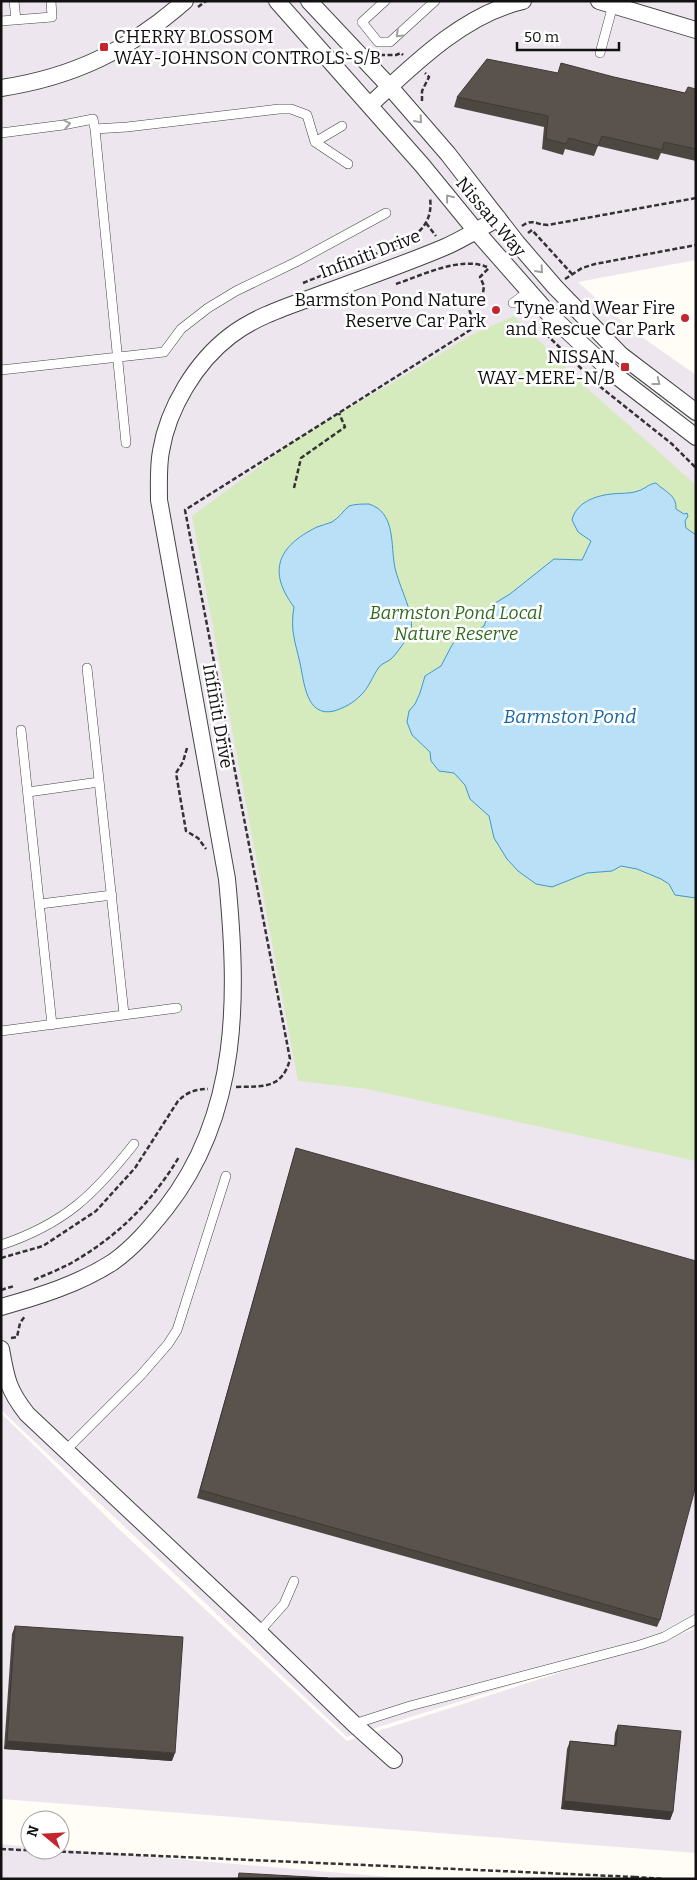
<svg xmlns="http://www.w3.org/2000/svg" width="697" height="1880" font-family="Bitter,serif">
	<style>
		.industrial { fill: #eee6ef }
		.green { fill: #d5ebbd }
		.water { fill: #b9e0f7; stroke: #3f96cf }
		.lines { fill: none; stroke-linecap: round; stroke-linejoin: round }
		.lane-casing { stroke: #444; stroke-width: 10 }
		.street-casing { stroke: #444; stroke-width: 18 }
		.path { stroke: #333; stroke-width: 2.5; stroke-dasharray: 5 2.5; stroke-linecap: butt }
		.lane { stroke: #fff; stroke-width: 9 }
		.street { stroke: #fff; stroke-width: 16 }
		.wall { fill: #4d4742 }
		.shaded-wall { fill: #3f3936 }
		.building { fill: #5a524d; stroke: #3f3936 }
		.oneway { stroke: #a0a0a0 }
		.poi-dot { fill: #c4262e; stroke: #fff; stroke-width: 2 }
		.labels { text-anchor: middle; stroke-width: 5; stroke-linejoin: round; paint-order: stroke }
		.poi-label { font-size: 18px; fill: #111; stroke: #fff; text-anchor: end }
		.street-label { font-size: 18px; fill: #111; stroke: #fff }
		.park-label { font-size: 18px; font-style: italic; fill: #2f6b1f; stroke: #fff }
		.water-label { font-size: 19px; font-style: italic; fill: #1768a6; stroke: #fff }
	</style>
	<rect width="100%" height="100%" fill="#fffdf5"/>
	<path class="industrial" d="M1,1h695v259l-118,22 54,48 64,45v1252l-349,110 -346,-327z
		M1,1413l120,118 226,210 349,-112v224l-695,-54z
		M1,1844l29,3v3l30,-1 353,30h-412z"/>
	<path class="green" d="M514,316l73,72 109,97v676l-329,-72 -69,-8 -106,-565 109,-80 108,-63 62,-38z"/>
	<path class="water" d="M656,483c9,9 21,12 20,26l8,5 3,-1 1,3 -3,5 1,7 10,7v363l-21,-3 -6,-11 -8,-5 -24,-10 -16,-3 -9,5 -25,2 -35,14 -16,-3 -18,-13 -11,-12 -13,-21 -5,-22 -19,-17 -5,-14 -11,-12 -15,-2 -8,-10 -1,-9 -18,-17 -5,-13 2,-11 6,-7 5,-11 5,-17 16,-10 11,-21 9,-12 13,-1 10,-6 8,-21 18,-11 44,-35 28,1 9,-19 -13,-9 -6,-12c4,-17 22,-24 39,-26 9,-1 18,0 27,-3 7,-2 10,-7 18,-8z
		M369,504c25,8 22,36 25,58 2,20 21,50 17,69 -1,4 -16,25 -20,28 -4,3 -8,4 -12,8 -7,10 -10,21 -19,29 -7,7 -16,12 -26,15 -28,7 -30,-30 -34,-48 -5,-22 -10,-33 -6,-56 -27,-36 -16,-61 23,-80 5,-2 10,-3 15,-5 7,-4 11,-11 17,-16 5,-2 14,-2 20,-2z"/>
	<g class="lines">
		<defs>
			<path id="lane" d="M14,1l2,19
				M385,1l-23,21 16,20h12l45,-41
				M1,21l51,-4 -1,-16
				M600,53l13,-48
				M1,133l62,-8 30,-6 2,10
				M315,142l33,22
				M513,303l15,-11
				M1,370l163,-18 17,-23 27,-21 28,-17 60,-29 90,-49
				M126,443l-31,-314 32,-2 152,-18h12l16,6 8,27 27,-16
				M87,668l37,346
				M21,730l31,295
				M28,792l71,-10
				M40,904l72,-9
				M1,1031l176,-23
				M1,1245c63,-21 93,-50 133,-101
				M66,1450l75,-75 27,-31 9,-14 49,-154
				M259,1632l25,-28 10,-23
				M354,1724l56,-18 230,-61 24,-8 32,-18"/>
			<path id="street" d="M277,1l145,164 54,66 73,83 65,60 82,63
				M309,1l81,86 58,67 69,89 38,44 66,68 75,57
				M599,1l97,29
				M1,88c73,-11 128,-38 184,-87
				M370,105c43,-40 94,-91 153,-104
				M1,1307c39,-11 78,-23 112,-45 21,-15 37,-34 53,-54 75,-96 72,-214 61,-329l-68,-379c0,-16 -1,-33 2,-49 7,-43 35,-89 69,-115 27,-21 62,-31 94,-43 40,-15 81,-29 121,-46 18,-8 36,-19 53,-29
				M1,1349c5,29 7,41 26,65l232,218 95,92 40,36"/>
		</defs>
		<use href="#lane" class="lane-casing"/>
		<use href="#street" class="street-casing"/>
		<path class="path" d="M198,7l8,-6
			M380,55h16l5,-2 2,2
			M422,101v-10l7,-14 -4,-4
			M426,223l10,13
			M522,226c11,-8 14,-1 26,-1l148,-27
			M528,233l4,-3 40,44
			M565,279l17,-11 13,-4 101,-19
			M303,283l102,-41c17,-10 28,-23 25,-44
			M396,284c27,-9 64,-28 91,-17
			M546,334l52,51 74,59 24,24
			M294,488l7,-30 44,-31 -6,-14
			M187,748l-4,14 -7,11 10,58 12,7 8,11
			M236,1087c26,-1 46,3 54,-28l-105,-549 290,-183 -7,-21 15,-13 1,-7 -4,-9 9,-9
			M1,1258l42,-12 53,-35 39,-43 43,-67c9,-9 18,-12 30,-12
			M34,1280c13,-6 27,-11 39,-18 45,-26 79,-60 106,-105
			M1,1290l13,-4
			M11,1338l6,-1 3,-14 5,-7
			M1,1849l635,28
			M636,1879v-2l28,2"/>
		<use href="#lane" class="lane"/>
		<use href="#street" class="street"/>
	</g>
	<path class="wall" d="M614,77l71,16 11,-4v72l-35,-8 -3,7 -60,-14 -4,10 -29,-7 -2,6 -21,-6 2,-22 -90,-20 3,-10z
		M296,1148l364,472 -3,7 -460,-129z
		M15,1626l157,135 -168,-12 8,-115z
		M618,1725l55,87 -3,8 -109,-11 6,-60 3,-8 44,4 1,-12z"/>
	<path class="shaded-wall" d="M7,1741l168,12 -3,8 -168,-12z
		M564,1801l109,11 -3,8 -109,-11z"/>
	<path class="building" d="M487,59l71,14 3,-10 53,14 71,16 3,-6 8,2v60l-32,-7 -2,8 -60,-14 -4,10 -29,-8 -3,6 -20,-5 2,-23 -91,-19z
		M296,1148l400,113v224l-36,135 -460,-130z
		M15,1626l168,11 -8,116 -168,-12z
		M618,1725l63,6 -8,81 -109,-11 6,-60 46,5z
		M239,1873l89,5v1h-90z"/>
	<defs><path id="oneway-chevron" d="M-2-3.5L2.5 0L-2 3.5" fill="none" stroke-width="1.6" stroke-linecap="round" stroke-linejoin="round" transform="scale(1.25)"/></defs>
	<g class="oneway">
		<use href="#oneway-chevron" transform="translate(399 34) rotate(137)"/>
		<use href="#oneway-chevron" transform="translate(419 120) rotate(49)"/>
		<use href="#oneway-chevron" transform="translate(67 124) rotate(-11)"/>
		<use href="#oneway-chevron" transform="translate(449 198) rotate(-129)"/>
		<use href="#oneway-chevron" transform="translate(540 270) rotate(48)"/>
		<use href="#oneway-chevron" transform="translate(657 382) rotate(38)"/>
	</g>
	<g class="poi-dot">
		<rect x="99" y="42" width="10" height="10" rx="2.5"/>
		<circle cx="496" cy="310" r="5"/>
		<circle cx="685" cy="318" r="5"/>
		<rect x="620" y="362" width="10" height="10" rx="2.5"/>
	</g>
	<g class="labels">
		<g class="poi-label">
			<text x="114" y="43" text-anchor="start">CHERRY BLOSSOM<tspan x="114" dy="21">WAY-JOHNSON CONTROLS-S/B</tspan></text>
			<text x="486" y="306">Barmston Pond Nature<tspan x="486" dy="21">Reserve Car Park</tspan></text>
			<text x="675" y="314">Tyne and Wear Fire<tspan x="675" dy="21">and Rescue Car Park</tspan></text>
			<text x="615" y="363">NISSAN<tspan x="615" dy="21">WAY-MERE-N/B</tspan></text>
		</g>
		<g class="street-label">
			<text transform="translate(491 217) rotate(50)" y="6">Nissan Way</text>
			<text transform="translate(370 254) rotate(-21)" y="6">Infiniti Drive</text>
			<text transform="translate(218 716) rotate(80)" y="6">Infiniti Drive</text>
		</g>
		<g class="park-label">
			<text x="456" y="619">Barmston Pond Local<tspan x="456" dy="21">Nature Reserve</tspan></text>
		</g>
		<g class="water-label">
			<text x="570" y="723">Barmston Pond</text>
		</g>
	</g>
	<rect width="697" height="1880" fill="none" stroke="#111111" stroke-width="5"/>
	<g transform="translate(45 1835) rotate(288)"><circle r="24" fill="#ffffff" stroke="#a0a0a0"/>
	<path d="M0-4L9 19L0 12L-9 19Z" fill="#c4262e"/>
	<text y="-8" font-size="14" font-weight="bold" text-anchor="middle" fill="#111111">N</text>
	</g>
	<path d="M517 42v8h102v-8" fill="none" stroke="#111111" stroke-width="2.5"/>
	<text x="524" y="42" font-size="15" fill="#111111" stroke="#ffffff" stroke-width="4" paint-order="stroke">50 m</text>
</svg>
